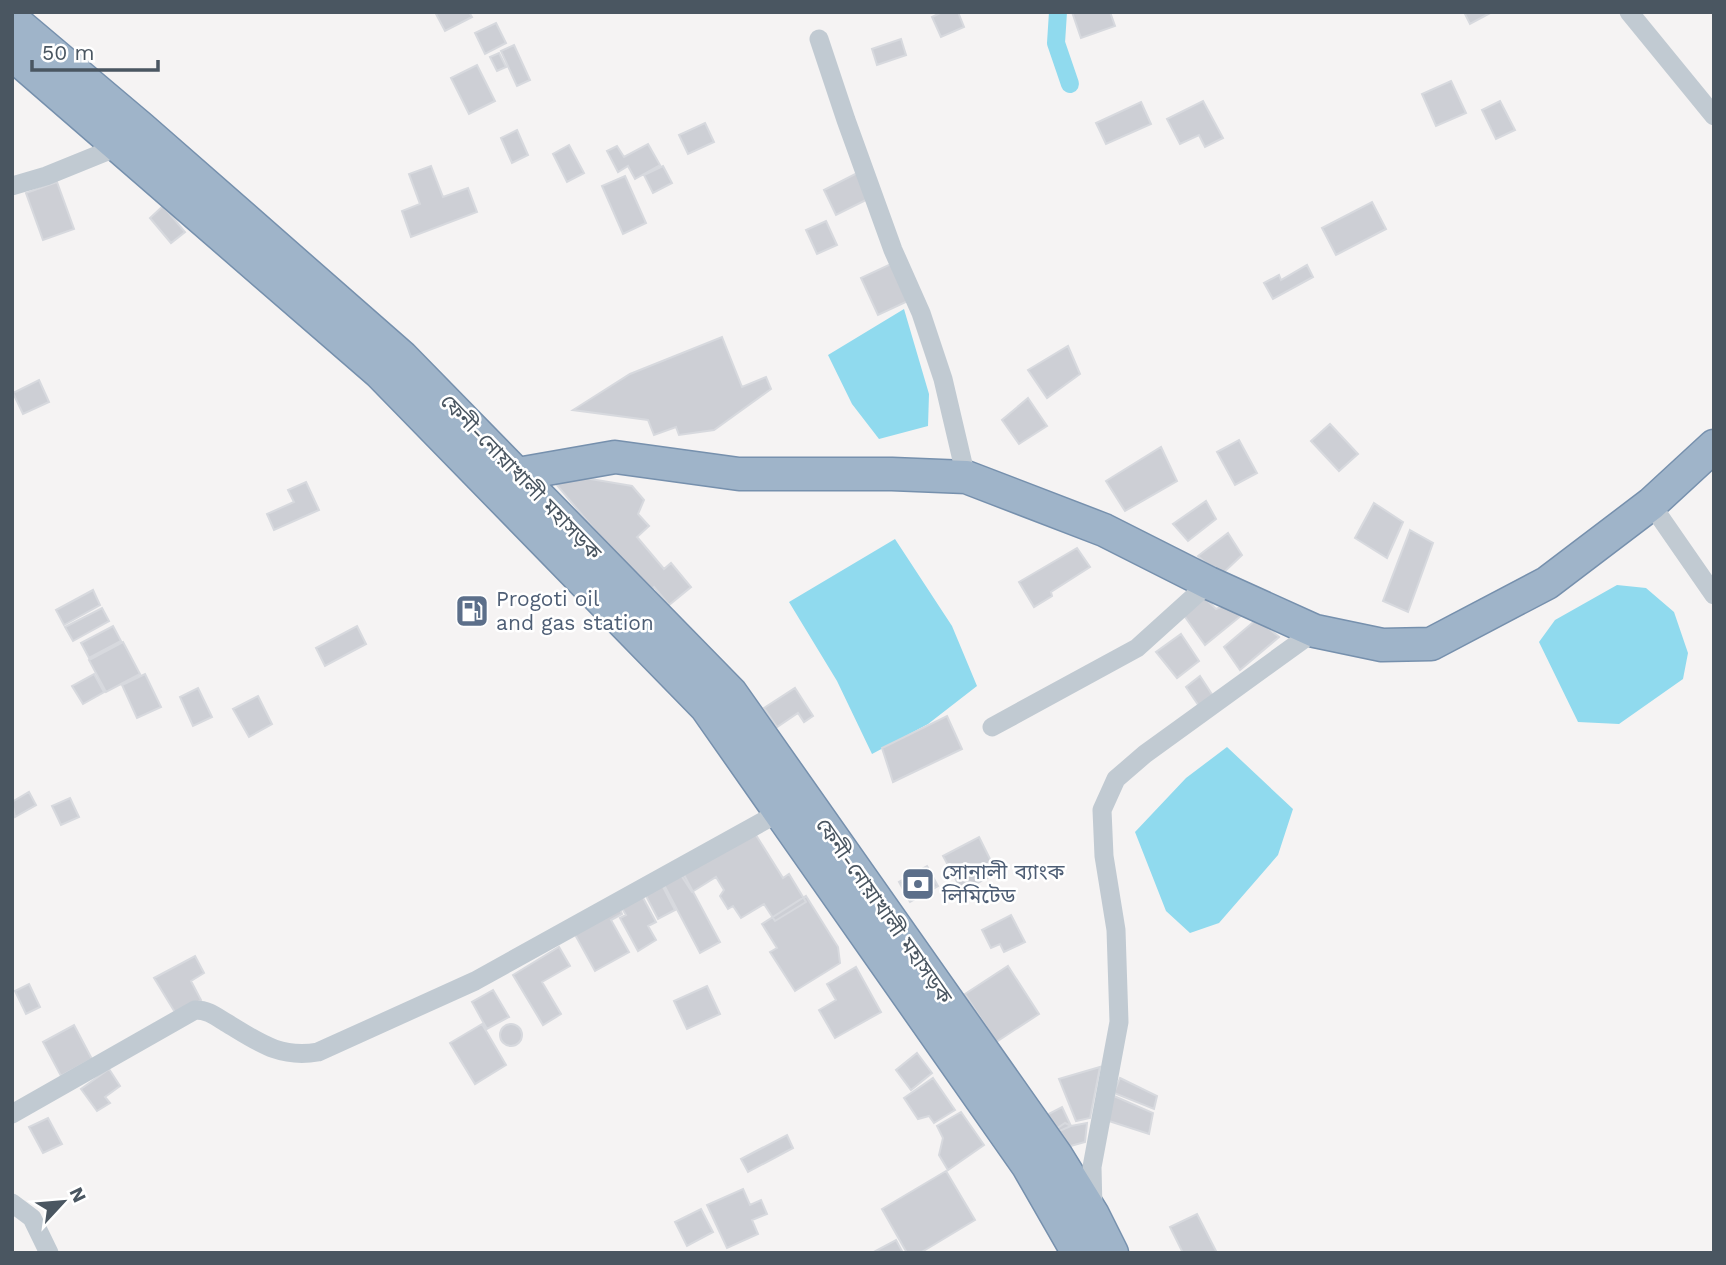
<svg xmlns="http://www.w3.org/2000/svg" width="1726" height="1265" font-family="'Work Sans','Noto Sans Bengali',sans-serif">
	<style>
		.water { fill: #90daee }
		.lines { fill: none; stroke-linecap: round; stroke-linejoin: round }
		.canal { stroke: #90daee; stroke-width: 18 }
		.building { fill: #cdcfd5; stroke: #d7d9de; stroke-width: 2 }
		.trunk-casing { stroke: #7690ad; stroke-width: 35 }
		.minor { stroke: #c1cad2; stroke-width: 19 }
		.trunk { stroke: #9fb4c9; stroke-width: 32 }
		.labels { text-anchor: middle; stroke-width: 5; stroke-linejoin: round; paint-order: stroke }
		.street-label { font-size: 21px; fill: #4a5661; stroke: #fff }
		.service-label { font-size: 21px; fill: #4e5e75; stroke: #fff; text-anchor: start }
	</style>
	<rect width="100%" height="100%" fill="#f5f3f3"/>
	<path class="water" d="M904,309l25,85 -1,32 -49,13 -27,-35 -24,-49z
		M895,539l57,87 25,60 -49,38 -56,30 -35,-73 -48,-79z
		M1617,585l29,3 28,24 14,41 -5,26 -64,45 -41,-2 -39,-80 16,-22z
		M1227,747l66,62 -15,46 -59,68 -29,10 -24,-22 -31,-79 51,-54z"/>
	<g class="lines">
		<path class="canal" d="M1058,12l-2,31 14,41"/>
	</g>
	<path class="building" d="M435,12h34l3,5 -27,14z
		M958,12l6,15 -23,10 -9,-20 10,-5z
		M1072,12h38l5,14 -34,12z
		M1464,12h28l-22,12z
		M496,23l10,20 -21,11 -10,-21z
		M901,39l5,16 -29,10 -5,-16z
		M514,45l16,35 -13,6 -16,-35z
		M499,53l7,14 -9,4 -7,-14z
		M477,65l18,36 -26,13 -18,-36z
		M1451,81l15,32 -30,13 -14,-32z
		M1203,101l20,37 -18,9 -6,-12 -19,9 -13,-25z
		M1500,101l15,29 -19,9 -14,-29z
		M1141,102l10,22 -45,20 -10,-21z
		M705,123l9,19 -26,12 -9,-19z
		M517,130l11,25 -16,8 -11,-25z
		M648,144l12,21 -25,14 -7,-13 -10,6 -11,-21 10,-5 7,11z
		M569,145l15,28 -17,9 -14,-28z
		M431,166l12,31 25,-9 9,24 -66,25 -9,-26 18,-7 -11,-30z
		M663,166l9,17 -19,10 -9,-18z
		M859,172l13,25 -36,18 -12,-25z
		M625,176l21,47 -23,11 -21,-48z
		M57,182l17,47 -31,11 -17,-47z
		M1372,202l14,27 -50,26 -14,-27z
		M163,206l22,26 -14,11 -21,-25z
		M826,221l11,24 -20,9 -11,-24z
		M893,263l17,37 -32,15 -17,-37z
		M1307,265l6,12 -40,22 -9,-16 15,-8 2,5z
		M722,337l20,50 24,-10 5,12 -57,41 -35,5 -3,-8 -22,8 -6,-15 -75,-10 57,-36z
		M1068,346l12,28 -33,24 -19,-28z
		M39,380l10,22 -26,12 -10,-21z
		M1028,398l19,28 -28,18 -17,-24z
		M1330,424l28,30 -19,17 -28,-30z
		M1239,440l18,33 -22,12 -18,-33z
		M1161,447l16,34 -52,30 -19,-30z
		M567,475l65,11 12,14 -6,14 11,12 -12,11 27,32 7,-6 20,24 -22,18 -15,-18 -6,6 -92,-109z
		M306,482l13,28 -45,20 -7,-16 27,-12 -6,-12z
		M1206,501l10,18 -28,22 -15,-17z
		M1374,503l29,19 -16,36 -32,-20z
		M1410,530l23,13 -25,69 -25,-11z
		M1228,533l14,22 -22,21 -22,-20z
		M1077,548l13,19 -39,25 1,4 -18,11 -15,-25z
		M93,590l7,15 -36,20 -8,-15z
		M1205,598l11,11 15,-6 11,12 -37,30 -22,-31z
		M102,608l7,13 -36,20 -8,-14z
		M1257,619l22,18 -39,33 -16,-23z
		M113,626l8,15 -32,17 -8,-15z
		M357,626l9,18 -41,22 -9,-18z
		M1181,634l18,27 -22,17 -21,-26z
		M123,642l17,32 -34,18 -17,-32z
		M94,674l10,18 -21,12 -11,-18z
		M145,674l16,33 -24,11 -15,-33z
		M1200,676l17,26 -16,7 -15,-22z
		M198,688l14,29 -19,9 -13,-29z
		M795,688l18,28 -9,6 -6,-9 -21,14 -13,-19z
		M258,696l14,28 -23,13 -16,-28z
		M947,716l15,33 -69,33 -11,-34z
		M29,792l7,13 -21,12 -3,-15z
		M70,798l9,19 -18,8 -9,-19z
		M749,824l34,54 6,-4 17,28 -31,19 -11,-17 -23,14 -8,-12 -5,3 -8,-13 4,-6 -8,-13 -24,15 -15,-23z
		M979,837l18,36 -35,18 -19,-35z
		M927,866l11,20 -28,16 -11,-20z
		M683,873l37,69 -20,11 -37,-70z
		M661,883l14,27 -17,9 -14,-27z
		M641,894l15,28 -8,4 8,14 -18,11 -18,-33 6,-3 -6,-10z
		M806,896l32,51 2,16 -45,28 -25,-39 7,-4 -15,-24z
		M620,909l2,5 -11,6 18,32 -34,19 -22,-40z
		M1011,915l14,27 -21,10 -4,-8 -9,4 -9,-18z
		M559,947l11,19 -28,16 19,32 -18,11 -30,-50z
		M195,956l9,17 -13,8 10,19 -25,14 -22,-36z
		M1008,966l31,48 -43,28 -31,-48z
		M856,967l25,45 -46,26 -16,-28 17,-10 -9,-16z
		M29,984l11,23 -14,7 -11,-23z
		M707,986l13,28 -33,15 -13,-28z
		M493,990l16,27 -22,12 -15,-27z
		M482,1024l24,41 -31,19 -25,-41z
		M500 1035a11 11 0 1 1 22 0a11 11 0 1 1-22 0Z
		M74,1025l18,34 -31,17 -18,-34z
		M917,1053l15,20 -21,17 -15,-20z
		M1100,1067l-10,51 -14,3 -17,-42z
		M109,1069l11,17 -15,11 5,6 -13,8 -16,-22z
		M933,1078l22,32 -21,13 -5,-7 -11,3 -14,-21z
		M1120,1078l37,18 -3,13 -40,-16z
		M1114,1096l39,17 -4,21 -43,-14z
		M1062,1107l9,19 -30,13 -6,-18z
		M961,1112l23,33 -36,25 -9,-15 4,-17 -6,-12z
		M48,1118l14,26 -19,9 -14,-26z
		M1065,1123l6,3 16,-3 -2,19 -36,10 -8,-13z
		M787,1135l6,13 -45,24 -7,-13z
		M946,1171l29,49 -55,33h-13l-25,-44z
		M743,1189l7,16 11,-5 6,14 -15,6 6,14 -31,14 -20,-43z
		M701,1209l12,23 -26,14 -12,-24z
		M1197,1214l20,39h-34l-13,-26z
		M896,1240l7,13h-31z"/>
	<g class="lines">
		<defs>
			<path id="trunk" d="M12,19l129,109 261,229 329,336 325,462 37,60 19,38
				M12,54l368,319 326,334 322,459 50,87
				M504,474h14l97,-17 124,17h153l74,3 138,53 105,53 106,48 67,14 49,-1 116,-61 104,-79 63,-58"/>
		</defs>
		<use href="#trunk" class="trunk-casing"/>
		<path class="minor" d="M1629,12l85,104
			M819,39l27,81 47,130 28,63 22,66 23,98
			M12,186l34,-10 74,-30
			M1651,504l63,91
			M992,727l145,-79 72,-65
			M12,1114l183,-104c13,0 19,5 30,12 32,19 54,37 93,30l157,-71 305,-169
			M12,1203l20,15 17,35
			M1093,1210l-1,-43 27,-145 -3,-92 -12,-74 -2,-46 14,-31 29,-25 170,-123"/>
		<use href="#trunk" class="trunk"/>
	</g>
	<defs>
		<symbol id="fuel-square" viewBox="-11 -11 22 22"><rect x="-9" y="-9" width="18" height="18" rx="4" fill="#5c6f8a" stroke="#fff"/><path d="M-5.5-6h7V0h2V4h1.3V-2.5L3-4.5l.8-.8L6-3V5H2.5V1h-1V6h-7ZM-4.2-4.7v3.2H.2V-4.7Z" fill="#fff"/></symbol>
		<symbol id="bank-square" viewBox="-11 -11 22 22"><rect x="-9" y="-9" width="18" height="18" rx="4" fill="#5c6f8a" stroke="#fff"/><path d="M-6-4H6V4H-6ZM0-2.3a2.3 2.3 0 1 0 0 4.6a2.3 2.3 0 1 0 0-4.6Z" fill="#fff"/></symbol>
	</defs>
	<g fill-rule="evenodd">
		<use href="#fuel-square" x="453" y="592" width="38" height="38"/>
		<use href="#bank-square" x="899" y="865" width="38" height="38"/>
	</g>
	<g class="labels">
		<g class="street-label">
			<text transform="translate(521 477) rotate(46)" y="7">ফেনী-নোয়াখালী মহাসড়ক</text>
			<text transform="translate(884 911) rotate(55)" y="7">ফেনী-নোয়াখালী মহাসড়ক</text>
		</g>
		<g class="service-label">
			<text x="496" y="606">Progoti oil<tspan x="496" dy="24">and gas station</tspan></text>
			<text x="942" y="879">সোনালী ব্যাংক<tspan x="942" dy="24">লিমিটেড</tspan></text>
		</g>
	</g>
	<rect width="1726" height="1265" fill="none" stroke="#4a5661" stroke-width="28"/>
	<g transform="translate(63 1202) rotate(64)" stroke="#ffffff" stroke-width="5" paint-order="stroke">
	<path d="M0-5L12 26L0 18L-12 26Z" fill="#4a5661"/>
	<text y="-10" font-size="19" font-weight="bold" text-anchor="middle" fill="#4a5661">N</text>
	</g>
	<path d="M32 60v10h126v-10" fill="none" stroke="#4a5661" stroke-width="3.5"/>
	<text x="42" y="60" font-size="21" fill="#4a5661" stroke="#ffffff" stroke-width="5" paint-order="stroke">50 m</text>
</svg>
